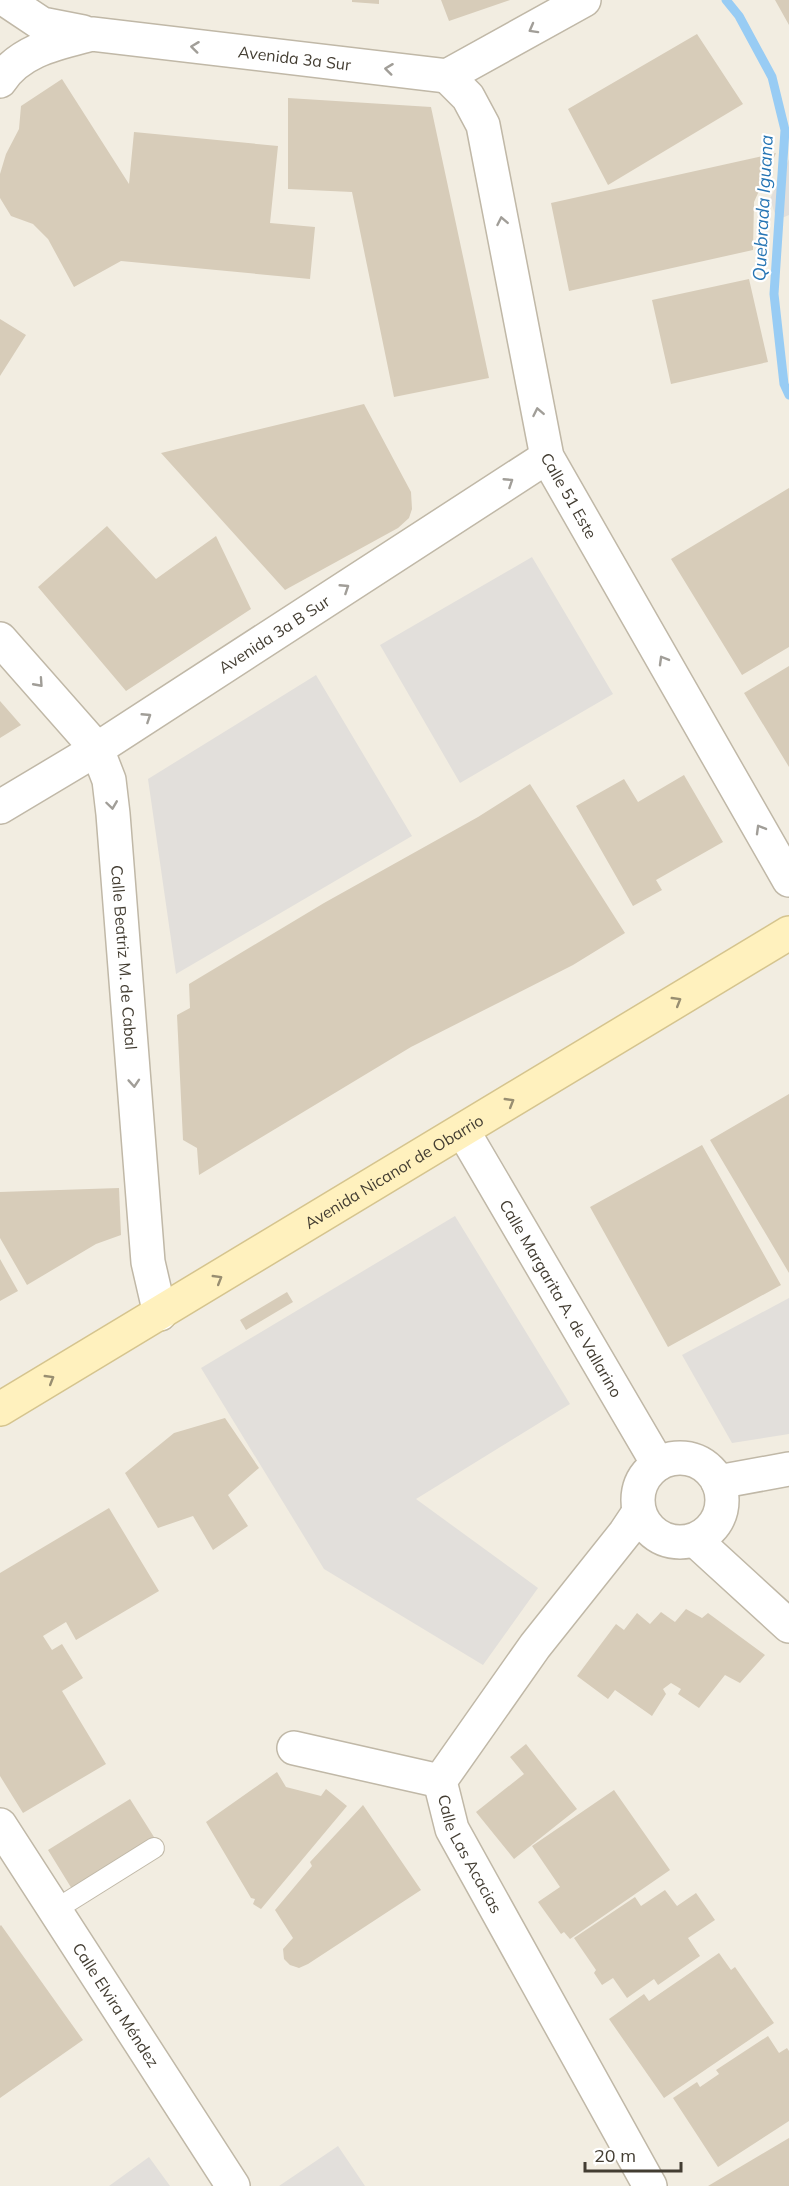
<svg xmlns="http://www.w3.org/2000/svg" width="789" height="2186" font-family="Mulish,sans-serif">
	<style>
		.parking { fill: #e2dfdb }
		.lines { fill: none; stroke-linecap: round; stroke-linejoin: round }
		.stream { stroke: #98ccf4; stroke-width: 9 }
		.building { fill: #d7ccb9 }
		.service-casing { stroke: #c0b8a7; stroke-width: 22 }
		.minor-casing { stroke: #c0b8a7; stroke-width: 36 }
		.secondary-casing { stroke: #d5c48e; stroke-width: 36 }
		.service { stroke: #fff; stroke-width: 20 }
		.minor { stroke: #fff; stroke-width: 33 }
		.secondary { stroke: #fff1be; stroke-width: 33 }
		.oneway { stroke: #a19e98 }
		.oneway2 { stroke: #988e71 }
		.labels { text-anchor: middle; stroke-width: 4.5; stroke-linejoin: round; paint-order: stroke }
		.street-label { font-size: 16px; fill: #433d32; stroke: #fff }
		.water-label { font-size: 18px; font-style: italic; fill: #2675b4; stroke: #fff }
	</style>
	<rect width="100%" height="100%" fill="#f2ede1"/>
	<path class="parking" d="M789,159v56l-12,5 -7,-21z
		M532,557l81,137 -153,89 -80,-138z
		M316,675l96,161 -236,138 -28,-195z
		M455,1216l115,188 -154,95 122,89 -55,77 -159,-96 -123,-201z
		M789,1298v136l-57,9 -50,-88z
		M338,2146l27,40h-86z
		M149,2157l21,29h-61z"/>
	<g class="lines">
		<path class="stream" d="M726,0l13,16 33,61 13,53 -11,164 10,90 5,11"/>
	</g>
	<path class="building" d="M352,0h27v4l-27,-2z
		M441,0h69l-61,21z
		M775,0h14v25z
		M697,34l46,70 -135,81 -40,-76z
		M62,79l67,105 5,-52 144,14 -8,77 45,4 -5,52 -189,-18 -47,26 -26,-48 -15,-15 -22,-8 -11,-18v-24l6,-20 13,-25 2,-23z
		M288,98l143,9 58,271 -95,19 -42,-205 -64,-3z
		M776,153l-22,49 -1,48 -184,41 -18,-88z
		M749,279l19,83 -97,22 -19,-84z
		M0,319l26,16 -26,41z
		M364,404l47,88 1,17 -3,9 -11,10 -113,62 -124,-137z
		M789,488v159l-47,28 -71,-116z
		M107,526l49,53 60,-43 35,73 -125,82 -88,-104z
		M789,666v101l-45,-74z
		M0,701l21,24 -21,13z
		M684,775l39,67 -67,38 6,10 -29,16 -57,-100 48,-27 14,23z
		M530,784l95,149 -52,32 -162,82 -212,128 -2,-27 -14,-8 -6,-125 13,-7 -1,-24 135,-81 154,-86z
		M789,1094v179l-79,-133z
		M702,1145l79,140 -113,62 -78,-140z
		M119,1188l2,47 -25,9 -69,41 -27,-47v-46z
		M0,1259l18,32 -18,10z
		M287,1292l6,10 -47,28 -6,-10z
		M225,1418l34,50 -31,27 20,31 -35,24 -20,-34 -35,12 -33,-55 49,-40z
		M109,1508l50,83 -83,49 -10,-18 -23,14 9,14 10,-6 21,34 -21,13 44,73 -83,49 -23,-37v-203z
		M686,1609l16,9 6,-5 57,42 -25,28 -15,-8 -26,33 -21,-14 3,-5 -10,-6 -8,6 3,5 -14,22 -37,-26 -7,9 -31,-23 39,-52 8,6 13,-17 13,11 11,-12 14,10z
		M526,1744l51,65 -63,50 -38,-47 48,-38 -14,-17z
		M277,1772l9,15 35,9 5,-7 21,17 -86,103 -8,-5 2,-5 -4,-1 -45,-76z
		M614,1790l56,80 -100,69 -6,-7 -3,2 -23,-32 22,-15 -28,-41z
		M130,1799l24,38 -82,52 -24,-39z
		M363,1805l58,85 -113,74 -9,4 -9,-3 -6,-6 -1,-10 10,-11 -18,-28 37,-44 -2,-4z
		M665,1890l12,16 19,-13 19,27 -27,18 12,18 -42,29 -4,-6 -27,19 -14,-20 -11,7 -8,-12 2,-3 -22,-32 61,-41 6,9z
		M1,1925l82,115 -83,58v-172z
		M719,1953l12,17 4,-3 39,56 -110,75 -55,-79 35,-25 5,7z
		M768,2036l11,17 8,-5 2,3v70l-71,46 -45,-69 24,-16 3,5 19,-13 -3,-4z
		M789,2138v48h-81z"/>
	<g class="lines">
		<defs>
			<path id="service" d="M55,1910l99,-62"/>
			<g id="minor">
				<path d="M6,0l36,24 41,8"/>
				<path id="s1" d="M447,76l21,21 15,28 64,332 242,423"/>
				<path id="s2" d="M0,81c20,-31 58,-38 92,-47l355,42 137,-76"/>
				<path id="s3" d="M0,639l97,110 12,31 4,34 35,448 12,52"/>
				<path id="s4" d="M0,807l97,-58 450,-292"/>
				<path id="s5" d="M463,1131l195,333"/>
				<circle cx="680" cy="1500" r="42"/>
				<path d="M718,1482l71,-13"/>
				<path id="s6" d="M639,1512l-14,21 -90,113 -95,135 12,48 198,357"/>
				<path d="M695,1540l94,86"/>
				<path d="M294,1748l146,33"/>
				<path id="s7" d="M0,1825l233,361"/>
			</g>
			<g id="secondary">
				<path id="s8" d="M0,1409l789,-476"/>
			</g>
		</defs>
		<use href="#service" class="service-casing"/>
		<use href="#minor" class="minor-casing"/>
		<use href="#secondary" class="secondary-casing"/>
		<use href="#service" class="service"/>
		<use href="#minor" class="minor"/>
		<use href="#secondary" class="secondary"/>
	</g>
	<defs><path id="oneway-chevron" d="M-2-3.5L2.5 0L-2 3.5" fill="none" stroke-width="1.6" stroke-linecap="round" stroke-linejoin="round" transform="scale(1.5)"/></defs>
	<g class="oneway">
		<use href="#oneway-chevron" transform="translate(533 29) rotate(151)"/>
		<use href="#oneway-chevron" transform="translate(195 47) rotate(-173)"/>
		<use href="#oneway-chevron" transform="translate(389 69) rotate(-173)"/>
		<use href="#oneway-chevron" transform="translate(502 221) rotate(-101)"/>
		<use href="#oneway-chevron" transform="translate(538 412) rotate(-101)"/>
		<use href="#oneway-chevron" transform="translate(509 482) rotate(-33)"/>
		<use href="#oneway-chevron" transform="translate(345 588) rotate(-33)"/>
		<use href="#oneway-chevron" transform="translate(663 660) rotate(-120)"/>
		<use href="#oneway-chevron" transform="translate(39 683) rotate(48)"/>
		<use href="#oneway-chevron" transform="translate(147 717) rotate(-33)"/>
		<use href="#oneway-chevron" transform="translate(112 805) rotate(82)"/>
		<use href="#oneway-chevron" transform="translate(760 829) rotate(-120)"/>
		<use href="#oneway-chevron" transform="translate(134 1083) rotate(86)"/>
	</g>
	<g class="oneway2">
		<use href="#oneway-chevron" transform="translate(677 1001) rotate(-31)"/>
		<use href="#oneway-chevron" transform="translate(510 1102) rotate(-31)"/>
		<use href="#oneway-chevron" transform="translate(218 1279) rotate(-31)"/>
		<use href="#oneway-chevron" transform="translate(50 1379) rotate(-31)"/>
	</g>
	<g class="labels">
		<g class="street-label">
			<text dy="6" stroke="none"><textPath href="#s2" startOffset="310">Avenida 3a Sur</textPath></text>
			<text dy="6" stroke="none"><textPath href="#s1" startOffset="444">Calle 51 Este</textPath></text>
			<text dy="6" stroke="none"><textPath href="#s4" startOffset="324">Avenida 3a B Sur</textPath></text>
			<text dy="6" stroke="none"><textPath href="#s3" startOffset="358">Calle Beatriz M. de Cabal</textPath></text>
			<text dy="6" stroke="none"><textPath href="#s8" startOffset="460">Avenida Nicanor de Obarrio</textPath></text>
			<text dy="6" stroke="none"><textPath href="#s5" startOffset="194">Calle Margarita A. de Vallarino</textPath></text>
			<text dy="6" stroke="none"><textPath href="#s6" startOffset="414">Calle Las Acacias</textPath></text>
			<text dy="6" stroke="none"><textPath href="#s7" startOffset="214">Calle Elvira Méndez</textPath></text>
		</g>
		<g class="water-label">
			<text transform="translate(763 208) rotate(-87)" y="6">Quebrada Iguana</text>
		</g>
	</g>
	<path d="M585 2162v9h96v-9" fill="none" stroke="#433d32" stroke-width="3"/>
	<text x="594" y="2162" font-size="18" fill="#433d32" stroke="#ffffff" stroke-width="4.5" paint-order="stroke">20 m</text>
</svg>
